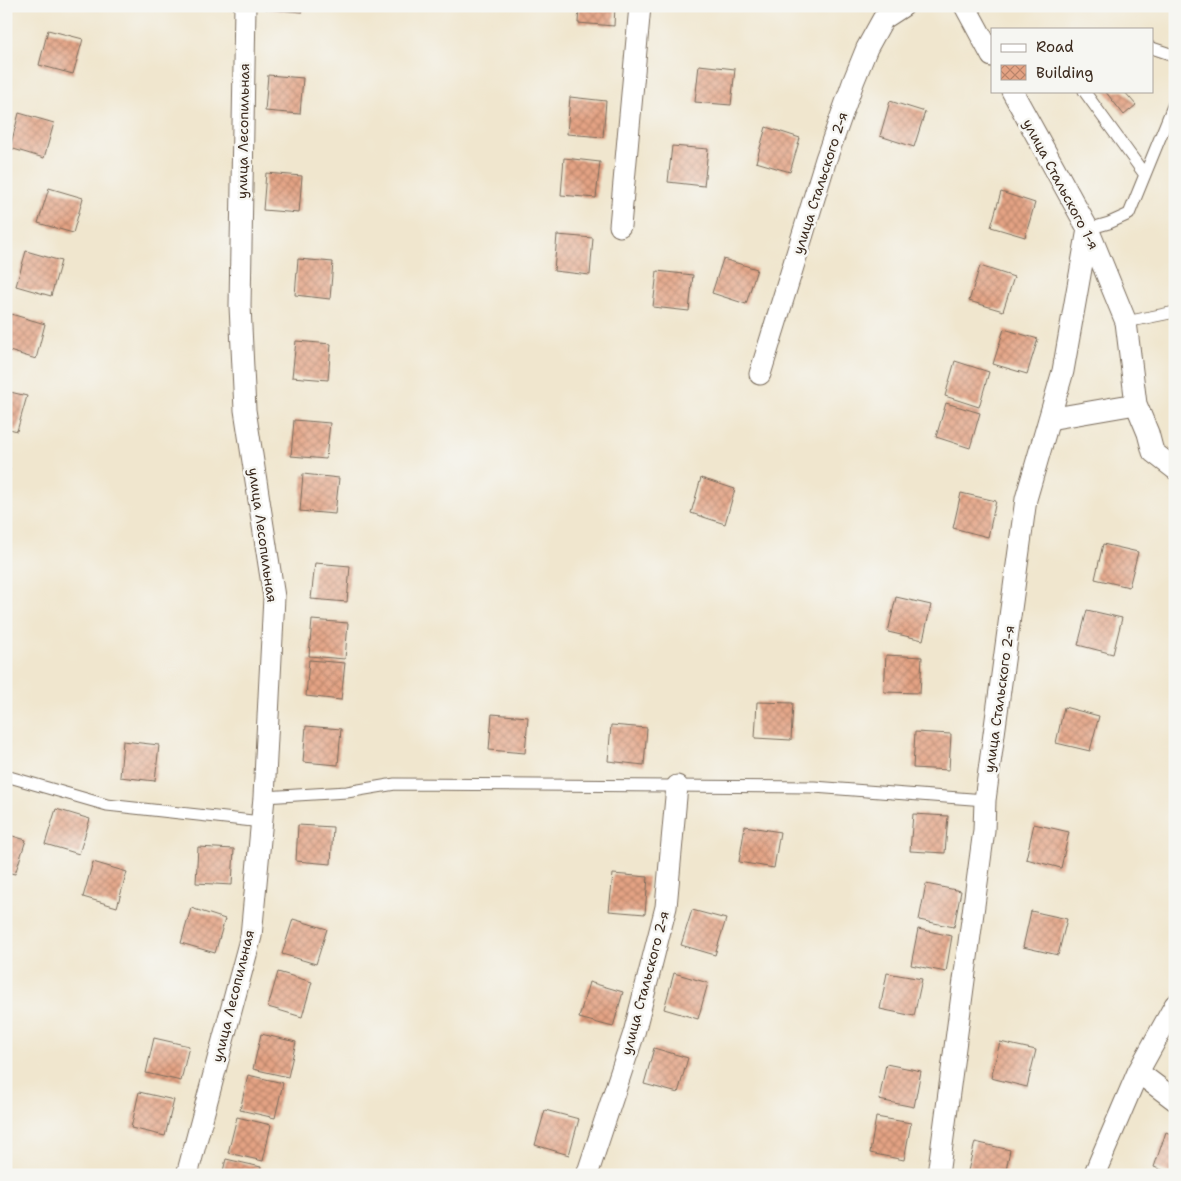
<svg xmlns="http://www.w3.org/2000/svg" width="1181" height="1181" font-family="'Shantell Sans',sans-serif">
	<style>
		.building { fill: url(#building-cross-hatch) }
		.lines { fill: none; stroke-linecap: round; stroke-linejoin: round }
		.lane-casing { stroke: #7a6c5c; stroke-width: 13 }
		.street-casing { stroke: #7a6c5c; stroke-width: 23 }
		.lane { stroke: #fff; stroke-width: 11 }
		.street { stroke: #fff; stroke-width: 21 }
		.labels { text-anchor: middle; stroke-width: 5; stroke-linejoin: round; paint-order: stroke }
		.street-label { font-size: 14px; fill: #3b2a1e; stroke: #f6f6f2 }
	</style>
	<defs>
		<pattern id="building-cross-hatch" width="8" height="8" patternUnits="userSpaceOnUse" patternTransform="scale(1.25)"><rect width="8" height="8" fill="#e4a384"/><path d="M0 0l8 8M0 8l8-8" fill="none" stroke="#ba856b"/></pattern>
	</defs>
	<rect width="100%" height="100%" fill="#f6f6f2"/>
	<filter id="ink" filterUnits="userSpaceOnUse"><feTurbulence type="fractalNoise" baseFrequency=".02" numOctaves="2"/><feDisplacementMap in="SourceGraphic" scale="10" xChannelSelector="R" yChannelSelector="G"/><feConvolveMatrix kernelMatrix="1 2 1 2 8 2 1 2 1" color-interpolation-filters="sRGB"/></filter>
	<filter id="wash" filterUnits="userSpaceOnUse"><feTurbulence type="fractalNoise" baseFrequency=".0096" numOctaves="4" result="noise"/><feDisplacementMap in="SourceGraphic" scale="20" xChannelSelector="R" yChannelSelector="G"/><feGaussianBlur stdDeviation="1.12" result="paint"/><feColorMatrix in="noise" values="0 0 0 0 0 0 0 0 0 0 0 0 0 0 0 0 0 1.4 0 .05"/><feComposite in="paint" operator="in"/></filter>
	<g filter="url(#wash)">
		<rect width="100%" height="100%" fill="#f0e6ce"/>
		<g id="blocks">
			<path class="building" d="M266,6h36v6l-36,-3z
				M579,6h36l-1,20 -36,-3z
				M48,30l35,9 -10,35 -34,-9z
				M699,65l36,4 -4,36 -36,-3z
				M268,75l35,3 -3,36 -35,-3z
				M1105,91h19l12,14 -12,10z
				M570,97l36,4 -3,36 -36,-3z
				M890,101l35,11 -11,35 -34,-11z
				M19,113l35,10 -10,35 -34,-10z
				M766,127l34,11 -10,34 -34,-10z
				M672,146l36,3 -4,37 -36,-4z
				M564,158l36,4 -4,36 -35,-3z
				M266,173l36,3 -3,37 -36,-3z
				M49,188l34,10 -10,35 -35,-10z
				M1001,192l34,11 -10,34 -34,-10z
				M557,235l36,3 -3,37 -36,-4z
				M26,251l35,10 -10,35 -35,-10z
				M298,259l35,3 -3,37 -35,-4z
				M723,259l34,10 -11,35 -34,-11z
				M980,266l34,11 -11,34 -34,-10z
				M657,271l36,4 -4,36 -36,-4z
				M11,314l34,10 -9,35 -30,-9v-19z
				M1004,329l34,10 -11,35 -34,-10z
				M296,341l35,3 -3,36 -36,-3z
				M955,361l34,11 -10,35 -34,-11z
				M6,391l21,5 -10,35 -11,-3z
				M946,403l34,10 -10,35 -34,-11z
				M294,420l36,3 -4,36 -35,-3z
				M6,468l4,1 -3,10h-1z
				M303,474l36,4 -4,36 -35,-3z
				M701,478l34,11 -10,35 -34,-11z
				M961,493l35,8 -8,36 -35,-9z
				M1103,544l35,8 -9,35 -34,-8z
				M315,563l35,3 -3,36 -36,-3z
				M896,597l35,8 -8,35 -35,-8z
				M1087,610l35,8 -9,36 -35,-9z
				M312,620l36,3 -3,36 -36,-3z
				M886,655l36,2 -2,36 -36,-1z
				M309,660l36,3 -4,37 -35,-4z
				M757,702l36,1 -2,37 -36,-2z
				M1064,707l35,9 -9,35 -34,-8z
				M492,714l36,3 -3,36 -36,-3z
				M611,725l36,3 -3,37 -36,-4z
				M306,726l35,3 -3,36 -35,-3z
				M915,732l36,2 -2,36 -36,-2z
				M123,741l36,4 -4,36 -35,-4z
				M56,809l34,10 -11,35 -34,-10z
				M913,814l35,2 -3,37 -35,-2z
				M1034,824l35,8 -8,36 -35,-9z
				M298,825l35,2 -2,37 -35,-3z
				M745,826l35,6 -6,36 -35,-6z
				M6,834l20,6 -11,34 -9,-2z
				M198,847l36,2 -2,36 -36,-2z
				M93,862l34,10 -10,35 -34,-10z
				M613,874l35,3 -3,37 -36,-3z
				M926,884l35,7 -7,36 -35,-7z
				M191,908l34,11 -10,34 -34,-10z
				M692,910l34,9 -11,36 -34,-10z
				M1031,911l36,8 -9,36 -35,-8z
				M293,919l34,10 -11,35 -34,-10z
				M918,929l34,7 -6,36 -35,-7z
				M278,972l34,10 -10,35 -34,-10z
				M674,973l34,10 -10,36 -34,-10z
				M887,973l35,6 -8,37 -34,-7z
				M589,982l34,10 -10,35 -34,-9z
				M261,1034l35,8 -8,35 -35,-8z
				M154,1038l35,8 -8,35 -35,-8z
				M1000,1042l36,8 -9,37 -36,-9z
				M654,1048l34,10 -10,35 -34,-9z
				M886,1064l35,7 -7,36 -35,-7z
				M248,1075l35,8 -8,35 -35,-8z
				M139,1092l35,8 -9,36 -34,-8z
				M545,1110l34,9 -10,36 -34,-10z
				M237,1117l34,8 -8,36 -35,-8z
				M876,1117l35,6 -7,37 -34,-7z
				M1166,1132l9,4v39l-21,-8z
				M975,1142l35,8 -5,25h-38z
				M226,1159l35,8 -2,8h-37z"/>
		</g>
	</g>
	<g filter="url(#ink)">
		<use href="#blocks" fill-opacity="0" stroke="#7a6c5c" stroke-width="1"/>
		<g class="lines">
			<defs>
				<path id="lane" d="M1152,48l21,7 2,5
					M1084,91l61,84
					M1088,229l21,-6 20,-9 46,-113
					M1126,322l49,-10
					M6,776l101,29 155,17
					M264,797l83,-5 48,-8 419,3 171,13"/>
				<path id="street" d="M965,6l27,50
					M1012,91l76,138 38,93 10,82 12,29 5,19 22,17
					M620,226l20,-220
					M760,374l66,-215 28,-79 13,-32 16,-29 20,-13
					M1049,419l87,-15
					M1138,1072l37,28
					M187,1175l64,-239 13,-139 10,-200 -29,-187 -5,-104 5,-300
					M587,1175l47,-142 32,-126 11,-121
					M938,1175l46,-345 1,-30 41,-301 37,-128 25,-142
					M1094,1175l44,-103 37,-67"/>
			</defs>
			<use href="#lane" class="lane-casing"/>
			<use href="#street" class="street-casing"/>
			<use href="#lane" class="lane"/>
			<use href="#street" class="street"/>
		</g>
	</g>
	<g class="labels">
		<g class="street-label">
			<text transform="translate(243 131) rotate(-89)" y="5">улица Лесопильная</text>
			<text transform="translate(820 183) rotate(-72)" y="5">улица Стальского 2-я</text>
			<text transform="translate(1061 184) rotate(62)" y="5">улица Стальского 1-я</text>
			<text transform="translate(263 535) rotate(82)" y="5">улица Лесопильная</text>
			<text transform="translate(999 699) rotate(-82)" y="5">улица Стальского 2-я</text>
			<text transform="translate(645 983) rotate(-75)" y="5">улица Стальского 2-я</text>
			<text transform="translate(233 996) rotate(-76)" y="5">улица Лесопильная</text>
		</g>
	</g>
	<rect width="1181" height="1181" fill="none" stroke="#f6f6f2" stroke-width="25"/>
	<rect x="991" y="28" width="162" height="65" fill="#f6f6f2" stroke="#aba49d"/>
	<rect x="1001" y="44" width="25" height="8" fill="#ffffff" stroke="#aba49d"/>
	<text x="1036" y="52" font-size="15" fill="#3b2a1e">Road</text>
	<rect x="1001" y="65" width="25" height="15" fill="url(#building-cross-hatch)" stroke="#aba49d"/>
	<text x="1036" y="78" font-size="15" fill="#3b2a1e">Building</text>
</svg>
